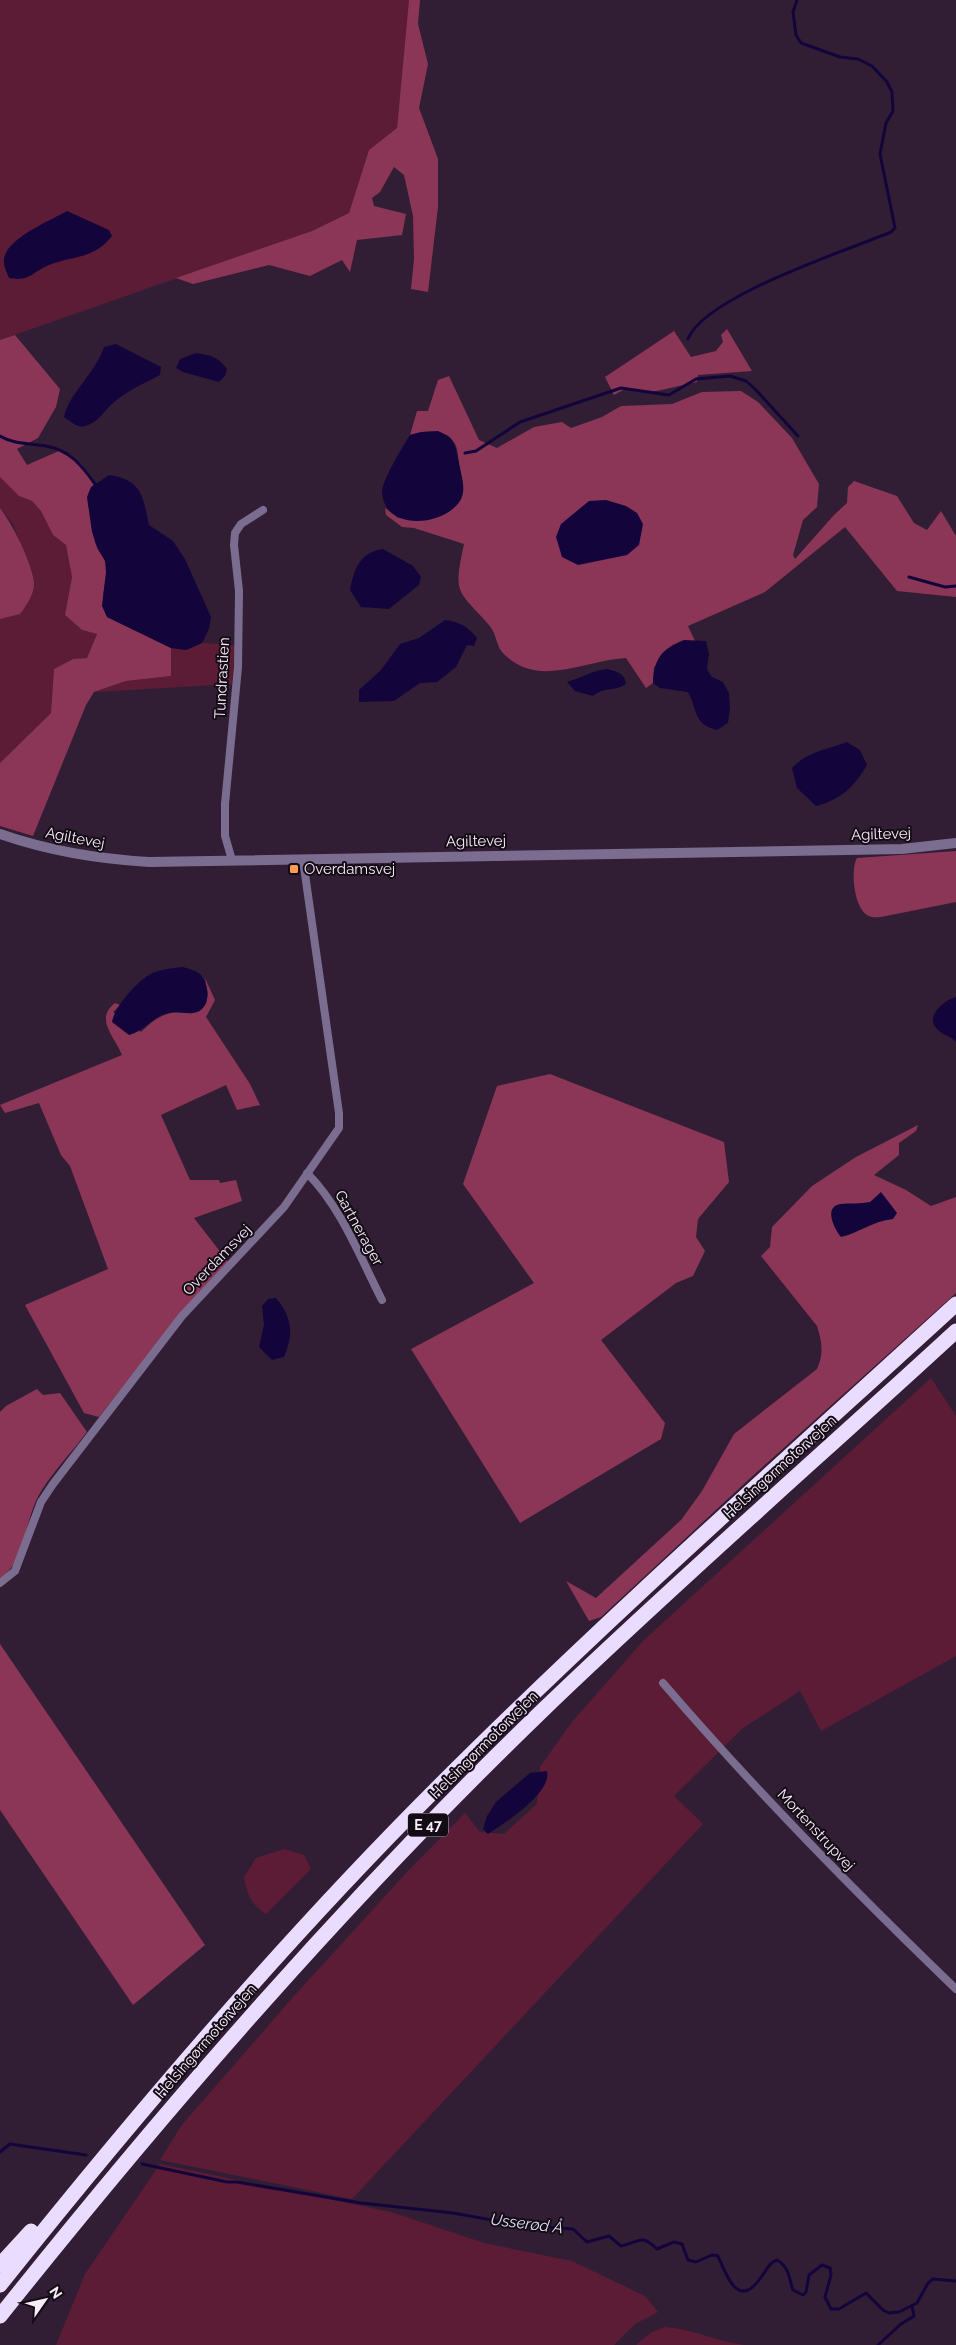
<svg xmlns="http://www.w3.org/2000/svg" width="956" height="2345" font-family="Raleway,sans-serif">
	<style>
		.green { fill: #5d1c36 }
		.forest { fill: #8b3656 }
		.water { fill: #13053c }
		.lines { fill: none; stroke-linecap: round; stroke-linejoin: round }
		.stream { stroke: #13053c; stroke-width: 3 }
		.minor { stroke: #7b6d8f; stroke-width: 8 }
		.tertiary { stroke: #7b6d8f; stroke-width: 10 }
		.motorway { stroke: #eadcff; stroke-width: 15 }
		.poi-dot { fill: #fd9d55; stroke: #140c15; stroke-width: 2 }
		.labels { text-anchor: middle; stroke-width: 4; stroke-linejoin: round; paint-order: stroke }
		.shield { fill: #140c15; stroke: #b4a8b5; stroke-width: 1 }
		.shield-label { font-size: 14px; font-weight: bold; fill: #f8ebfa }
		.street-label { font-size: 15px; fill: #f8ebfa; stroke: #140c15 }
		.poi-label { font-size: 15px; fill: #f8ebfa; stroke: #140c15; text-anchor: start }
		.water-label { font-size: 16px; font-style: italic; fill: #dfe0f6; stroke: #140c15 }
	</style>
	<rect width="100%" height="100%" fill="#311e34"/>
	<path class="green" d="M0,0h409l-12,128 -28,22 -20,63 -37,18 -312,109z
		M0,477l19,19 13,5 9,10 12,24 13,10 6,32 -7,38 17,15 15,4 -10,24 -14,1 -19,10 -3,44 -51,50v-144l26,-13 9,-22 -22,-60 -13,-16z
		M202,643l33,2 -3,39 -137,8 31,-11 45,-5v-28l15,2z
		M931,1378l25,38v240l-135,75 -21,-40 -57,37 -69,68 29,28 -351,375 -192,-39 21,-34 113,-130 114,-125 57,-58 15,19 24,2 33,-30 3,-37 31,-44 73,-83z
		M284,1849l20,6 7,14 -45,45c-16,-11 -18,-18 -22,-37l12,-19z
		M160,2164l231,48 93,31 88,18 73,35 13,16 -23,12 -21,21h-558l29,-71z
		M665,2327c28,2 53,15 80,18h-109l14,-12z"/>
	<path class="forest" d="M409,0h11l-2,24 10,40 -9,44 19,51v48l-10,85 -17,-3 3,-30 -1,-43 -9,-41 -10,-8 -14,25 -8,6 2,8 32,8 -4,21 -45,5 -7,32 -8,-12 -32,16 -41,-11 -76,19 -17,-6 136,-47 37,-18 20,-63 28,-22z
		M727,329l25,42 -54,4 -1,7 -45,10 -27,-3 -11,6 -9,-18 69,-46 17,26 25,-6 7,-9 -2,-7z
		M15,335l45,54 -4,18 -18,31 -21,11 10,16 34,-15 20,14 14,20c-12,10 -6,24 -3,36 1,9 1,18 5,27 2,6 8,10 9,17 2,20 -8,33 1,53l64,31v28l-45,5 -32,11 -8,13 -53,131 -33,-10v-63l51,-50 3,-44 19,-10 14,-1 10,-24 -15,-4 -17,-15 7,-38 -6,-32 -13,-10 -12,-24 -9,-10 -13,-5 -19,-19v-137z
		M449,376l30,64 18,8 37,-21 28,-5 9,6 31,-11 19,-11 51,-2 30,-12 39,-1 17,11 34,36 27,46 -2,23 -14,13 -10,35 2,4 39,-44 13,-12 1,-16 6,-6 43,15 17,27 13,7 14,-19 15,25v61l-59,-6 -52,-64 -80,65 -77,34 7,15h-7l-34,26 -1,16 -7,5 -20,-30c-42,2 -89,32 -124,-6 -6,-7 -6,-20 -13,-27 -32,-36 -36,-30 -25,-81l-50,-16 -12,-1 -16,-12 -1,-7 13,10 62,-17c4,-14 1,-24 -1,-38 -1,-6 -1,-14 -4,-19 -8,-17 -31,-13 -45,-9l7,-24h11l10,-31z
		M0,508c13,17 31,53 34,74 1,11 -8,24 -14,32l-20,5z
		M956,851v51l-75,15c-3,0 -9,1 -12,-1 -15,-6 -19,-46 -12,-58z
		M205,978l10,22 -9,17 44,67 10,21 -23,5 -11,-25 -65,30 29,65h29l1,3 16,-3 6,21 -48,17 35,45 -48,50 -82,104 -15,-4 -59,-108 83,-36 -38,-103 -9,-11 -22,-52 -34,10 -5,-8 122,-50c-7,-18 -28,-36 -7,-52l5,2 -7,7 28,20c16,-16 29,-23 51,-19l14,-9 2,-10z
		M550,1074l174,68 5,40 -31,37 -2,18 9,14 -12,25 -17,7 -75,57 64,83 -4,16 -141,84 -109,-174 123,-66 -71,-99 34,-98z
		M918,1125l-2,6 -17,12v12l-25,20 32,15 25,16 25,-9v96l-210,189 -145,135 -12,4 -23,-40 30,17 85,-78 21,-29 32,-57 83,-65c7,-16 5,-27 0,-43l-56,-70 9,-9 2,-20 40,-41 44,-29z
		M37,1389l6,6 17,-2 27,39c-15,20 -41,47 -51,69 -11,23 -12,63 -36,77v-166l6,-6z
		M0,1644l205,301 -72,60 -133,-195z"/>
	<path class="water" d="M67,211l42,19 3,6c-19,24 -38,19 -63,29 -17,7 -19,17 -40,13 -2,-5 -5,-11 -5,-16 -2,-22 46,-41 63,-51z
		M116,344l45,23 -1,8c-17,9 -34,16 -48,29 -8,7 -14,19 -27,22 -7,3 -15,-5 -21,-9 4,-22 32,-45 40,-70z
		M196,353c14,2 23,4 31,16l-2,7 -6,6 -36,-10 -7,-4 4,-9z
		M438,431c18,8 17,14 21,32 2,12 8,27 1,38 -17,26 -75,30 -78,-8 -1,-11 21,-47 28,-58l11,-3z
		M109,475c33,5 34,21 40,50l24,16 12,18 26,58 -2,12 -7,14 -16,7 -15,-2 -64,-31 -5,-11 4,-34 -1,-11 -8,-14 -5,-15 -5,-35 4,-10z
		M606,500l20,6 11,7 6,11 -4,21 -12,10 -49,10 -16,-8 -6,-20 5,-13 28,-23z
		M383,549l30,17 8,11 -2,8 -30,24 -28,-2 -11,-17c4,-21 10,-38 33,-41z
		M445,620c15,2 22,6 32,18l-3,8 -7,-1 -11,22 -19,15 -17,1 -26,18 -35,1v-12l22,-20 19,-26 19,-6z
		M684,640l22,1 3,13 -2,15 5,8 11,5 6,11 1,15 -2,15 -11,7c-24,-6 -19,-19 -29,-38l-28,-4 -7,-5c1,-24 8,-34 31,-43z
		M607,669c10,3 18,4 19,15 -12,8 -20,2 -33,12l-18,-5 -8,-9c14,-4 26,-12 40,-13z
		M847,742l13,8 7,15c-13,22 -25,34 -51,41l-19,-18 -5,-20c16,-17 34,-18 55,-26z
		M183,967c6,2 14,4 18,8 9,11 10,36 -8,38 -10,1 -18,-3 -28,1 -15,5 -19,16 -36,21l-17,-13c2,-15 28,-45 43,-50 9,-3 19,-4 28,-5z
		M956,997v45c-5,-6 -14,-7 -19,-13 -13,-13 8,-29 19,-32z
		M881,1192l16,21 -4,6c-20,2 -34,14 -52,18 -7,-8 -18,-31 0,-33 10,-1 19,0 29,-2z
		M276,1298c16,19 18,36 8,59l-12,3 -13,-13 5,-22 -2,-19 6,-7z
		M547,1771c5,22 -42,52 -59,63l-5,-5 4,-13 9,-14 34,-29z"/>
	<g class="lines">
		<path class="stream" d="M688,339c17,-43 158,-88 203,-107l4,-4 -15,-74 6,-31 7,-12 -1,-19 -5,-10 -15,-16 -14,-7 -18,-2 -39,-14 -5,-8 -3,-23 4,-12
			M0,436c15,9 30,7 46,10 24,4 36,20 49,38
			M465,453l11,-2 44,-29 101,-34 48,7 27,-16 34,-3 16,5 9,8 43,47
			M909,577l36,10 11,-1
			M0,2152l10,-8 76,11
			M142,2164l85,18h10l124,21 92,10 67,12 53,4 14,13 22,-6 12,10c20,-4 19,-13 36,3l17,-7 8,2 6,16 8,2 16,-7 6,1c10,23 21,54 44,20 5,-7 7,-13 15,-16 12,7 12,18 16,30l10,5 3,-3 3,-17 13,-10 8,3 1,7 -6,22 6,12h8l27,-16 17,17 6,3 10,-1 18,-9 11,-20 5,-4 23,2
			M878,2345l23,-21 13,-8 -2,-10"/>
		<path class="minor" d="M232,860l-7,-24v-32l13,-137 1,-76 -5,-46 1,-12 6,-9 22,-14
			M307,1173c34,34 53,84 75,127
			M0,1583l15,-12 26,-69 12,-18 129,-168 102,-109 55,-79v-15l-36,-253
			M663,1683c92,107 191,208 293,306"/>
		<path class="tertiary" d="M0,834c49,17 97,25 149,28l753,-13 54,-6"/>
		<path class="motorway" d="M0,2265l31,-34
			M0,2285c137,-172 281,-341 437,-497 167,-167 344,-324 519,-484
			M0,2316c170,-213 348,-418 544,-607 134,-129 275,-252 412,-378"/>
	</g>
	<rect class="poi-dot" x="289" y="864" width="10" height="10" rx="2.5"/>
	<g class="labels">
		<rect class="shield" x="408" y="1813.5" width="40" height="23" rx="4"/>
		<g class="shield-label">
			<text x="428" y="1830">E 47</text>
		</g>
		<g class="street-label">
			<text transform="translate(222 678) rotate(-87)" y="5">Tundrastien</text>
			<text transform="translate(881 834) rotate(-2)" y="5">Agiltevej</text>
			<text transform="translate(75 838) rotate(11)" y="5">Agiltevej</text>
			<text transform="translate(476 841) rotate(-1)" y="5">Agiltevej</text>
			<text transform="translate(359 1228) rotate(61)" y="5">Gartnerager</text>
			<text transform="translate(217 1260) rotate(-46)" y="5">Overdamsvej</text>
			<text transform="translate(780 1467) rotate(-42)" y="5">Helsingørmotorvejen</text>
			<text transform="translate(484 1745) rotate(-45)" y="5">Helsingørmotorvejen</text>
			<text transform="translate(816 1830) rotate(47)" y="5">Mortenstrupvej</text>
			<text transform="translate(206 2041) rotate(-49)" y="5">Helsingørmotorvejen</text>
		</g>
		<g class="poi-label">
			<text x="304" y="874">Overdamsvej</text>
		</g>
		<g class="water-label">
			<text transform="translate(527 2223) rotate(7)" y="6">Usserød Å</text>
		</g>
	</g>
	<g transform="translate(45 2300) rotate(56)" stroke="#140c15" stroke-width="4" paint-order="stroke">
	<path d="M0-4L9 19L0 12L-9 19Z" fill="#f8ebfa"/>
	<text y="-8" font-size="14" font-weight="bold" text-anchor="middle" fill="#f8ebfa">N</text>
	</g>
</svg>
